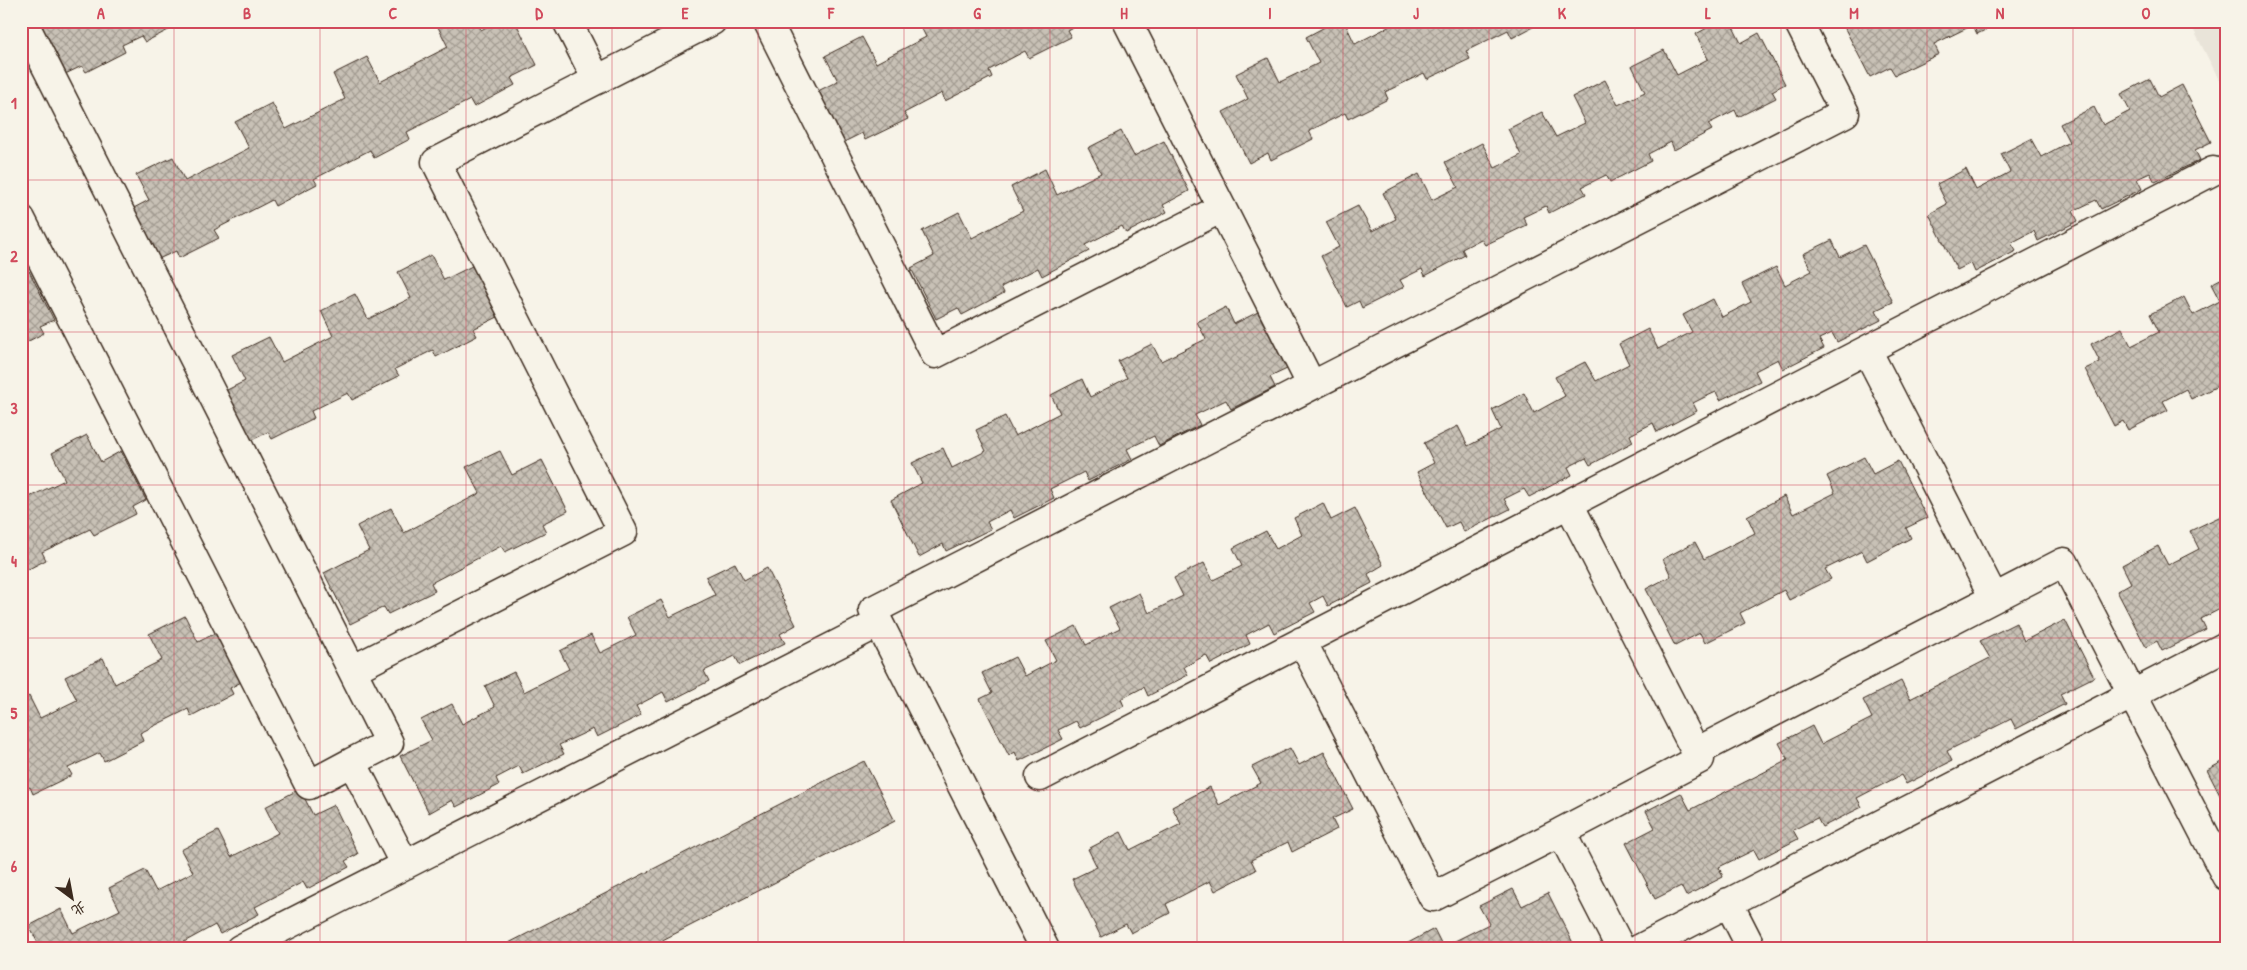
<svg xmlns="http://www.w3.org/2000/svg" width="2247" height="970" font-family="'Patrick Hand','LXGW WenKai TC',sans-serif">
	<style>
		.built { fill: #e9e4d9 }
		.building { fill: url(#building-cross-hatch); stroke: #3b2a1e }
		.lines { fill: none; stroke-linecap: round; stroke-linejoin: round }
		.minor-casing { stroke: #3b2a1e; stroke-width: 31 }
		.minor { stroke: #f7f3e8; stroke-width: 28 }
		.grid { fill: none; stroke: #d1495b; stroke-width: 1; stroke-opacity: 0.55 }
		.neatline { fill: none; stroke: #d1495b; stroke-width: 2 }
		.grid-label { font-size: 16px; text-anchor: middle; font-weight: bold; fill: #d1495b }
	</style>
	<defs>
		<pattern id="building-cross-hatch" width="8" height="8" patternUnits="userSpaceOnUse" patternTransform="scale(1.25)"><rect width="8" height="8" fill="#c8c1b6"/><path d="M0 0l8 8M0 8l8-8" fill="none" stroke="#a49d93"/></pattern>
	</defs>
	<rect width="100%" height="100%" fill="#f7f3e8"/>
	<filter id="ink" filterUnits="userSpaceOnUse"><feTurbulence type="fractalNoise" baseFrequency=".02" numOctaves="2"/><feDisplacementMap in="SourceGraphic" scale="10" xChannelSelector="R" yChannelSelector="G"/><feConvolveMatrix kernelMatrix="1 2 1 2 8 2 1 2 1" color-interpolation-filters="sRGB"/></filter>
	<g filter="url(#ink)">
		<path class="built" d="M2189,21h37v72z"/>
		<path class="building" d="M43,21h143l-41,21 -4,-6 -19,9 3,7 -39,20 -4,-6 -21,10 -26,-50z
			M435,21h42l4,9 17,-9h17l22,44 -26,13 4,7 -41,22 -4,-7 -63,32 3,7 -36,19 -4,-8 -56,29 3,5 -42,22 -3,-6 -58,30 5,8 -40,20 -3,-7 -22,10 -26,-50 21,-11 -13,-25 37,-18 12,24 64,-33 -14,-26 37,-19 14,26 59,-30 -12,-25 34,-17 13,25 68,-35z
			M614,21h17l-14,7z
			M918,21h166l-17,9 4,7 -42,21 -4,-7 -36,19 3,7 -47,24 -3,-8 -38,20 4,6 -43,21 -3,-7 -22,11 -26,-51 24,-12 -13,-25 37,-19 14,26 50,-26z
			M1336,21h8l11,23 45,-23h144l-32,17 -4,-8 -42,21 4,8 -43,20 -3,-6 -39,19 3,7 -40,20 -3,-6 -36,18 4,8 -42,21 -3,-7 -19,10 -26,-51 25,-13 -12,-25 32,-16 12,24 39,-19 -13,-26z
			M1720,21h10l11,22 18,-10 26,51 -13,7 4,7 -38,19 -3,-7 -27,14 4,6 -38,20 -3,-8 -23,12 3,7 -41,21 -4,-7 -24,12 4,7 -37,19 -3,-7 -23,11 4,8 -42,20 -4,-6 -19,10 3,6 -40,21 -3,-7 -22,11 4,7 -42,21 -3,-7 -12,6 -26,-51 18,-9 -13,-25 32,-16 14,25 24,-12 -13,-26 36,-19 13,26 26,-13 -13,-25 37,-19 13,25 26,-13 -13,-26 34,-17 14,25 29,-14 -13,-26 33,-17 13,25 27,-13 -13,-26 32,-16 13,25 31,-16 -12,-25z
			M1841,21h163l-27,13 -4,-9 -39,19 5,10 -44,21 -5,-8 -20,10z
			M2150,79l9,18 23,-12 29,57 -16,8 5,10 -45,22 -5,-9 -13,6 5,10 -41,20 -5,-9 -23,11 5,10 -40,20 -4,-10 -23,12 5,8 -41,21 -4,-9 -14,7 -28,-56 18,-10 -10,-20 29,-15 10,21 34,-18 -9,-18 30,-15 10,18 28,-15 -9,-18 34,-17 9,18 27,-14 -9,-17z
			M1121,131l13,25 30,-15 25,50 -26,14 4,7 -41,21 -4,-7 -37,19 4,6 -47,25 -4,-8 -37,19 3,6 -42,22 -4,-7 -22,11 -25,-51 23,-12 -12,-25 37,-19 13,26 51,-27 -12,-24 34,-18 12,26 44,-22 -13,-25z
			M1832,240l8,17 24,-12 29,57 -17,8 5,10 -44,22 -5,-9 -13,6 5,9 -41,21 -5,-10 -23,12 5,10 -40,19 -4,-8 -11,5 -12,6 4,8 -40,21 -4,-9 -23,12 3,7 -43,23 -4,-7 -18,9 4,8 -43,22 -5,-8 -20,10 6,10 -46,23 -5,-10 -13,6 -29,-56 17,-9 -10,-20 34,-17 10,20 33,-17 -9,-19 32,-17 10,20 31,-17 -10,-19 30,-15 11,19 33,-17 -10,-20 29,-15 10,20 34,-17 -9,-17 30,-16 9,18 29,-15 -9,-18 34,-17 9,18 27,-14 -9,-17z
			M431,255l13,25 30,-15 26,51 -27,13 4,7 -41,21 -3,-7 -38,19 4,7 -47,24 -4,-7 -37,18 3,7 -42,21 -4,-7 -22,11 -25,-50 24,-12 -13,-26 37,-18 13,25 51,-26 -12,-25 34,-17 13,25 43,-21 -13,-26z
			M29,271l25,49 -14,6 4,7 -23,12v-70z
			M2226,276v106l-35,17 -5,-10 -23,12 5,9 -40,20 -5,-9 -9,5 -29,-57 15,-7 -9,-18 31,-16 9,18 28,-14 -9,-18 34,-17 9,18 27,-14 -9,-17z
			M1226,307l8,17 24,-12 29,57 -17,8 5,10 -44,22 -5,-9 -31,15 5,10 -41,21 -5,-10 -27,13 5,10 -44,22 -4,-9 -34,17 4,9 -40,20 -4,-8 -23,12 4,7 -45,22 -3,-7 -24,13 -28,-57 31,-17 -10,-20 31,-15 9,20 34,-17 -10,-21 29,-14 10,20 45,-23 -9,-18 31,-16 8,18 37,-19 -9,-17 34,-17 9,17 45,-22 -9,-17z
			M87,435l14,27 20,-11 25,49 -13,7 3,7 -42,21 -4,-6 -48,23 4,8 -25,13v-72l44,-21 -13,-27z
			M500,451l12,24 30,-15 26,51 -26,13 4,8 -41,20 -4,-6 -70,37 4,8 -47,23 -4,-7 -34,17 -26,-51 45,-23 -12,-24 34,-18 13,25 76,-40 -14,-26z
			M1864,457l9,17 25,-13 29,57 -21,10 5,10 -44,23 -5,-10 -37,18 6,10 -42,21 -5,-10 -44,23 5,10 -40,20 -5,-10 -25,13 -29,-57 25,-13 -8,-17 32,-17 9,17 51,-26 -8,-17 37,-20 9,18 42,-21 -8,-17z
			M1323,503l8,17 24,-12 28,57 -15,9 4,9 -44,23 -5,-10 -13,7 5,9 -41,21 -5,-10 -23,12 4,9 -39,20 -5,-9 -22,12 4,8 -40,21 -4,-9 -23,12 3,7 -44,22 -4,-7 -18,9 5,9 -44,22 -4,-9 -6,4 -29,-57 12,-6 -10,-20 33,-16 10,19 31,-16 -10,-19 30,-15 10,19 34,-17 -11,-20 30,-15 10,20 34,-17 -9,-18 30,-15 9,17 29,-14 -9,-18 33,-17 10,18 26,-14 -8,-17z
			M2221,516l5,9v90l-4,-7 -21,11 5,10 -44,22 -5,-10 -11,6 -29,-56 14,-8 -9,-18 36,-19 10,19 31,-16 -9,-18z
			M735,563l9,17 23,-12 29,57 -16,9 5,9 -45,22 -5,-9 -31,15 5,10 -41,21 -5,-10 -27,14 5,9 -44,22 -4,-8 -34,16 5,9 -41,20 -4,-8 -23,12 3,7 -43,22 -4,-7 -23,13 -29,-57 32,-16 -11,-20 31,-16 10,20 33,-17 -10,-21 29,-14 10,20 45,-23 -9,-18 31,-16 9,18 36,-18 -9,-18 34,-17 9,17 45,-22 -9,-18z
			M185,616l13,26 20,-10 25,49 -13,7 3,6 -42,22 -3,-7 -48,24 3,8 -39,20 -4,-8 -32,15 4,7 -39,19 -3,-7 -9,4v-90l8,-5 11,22 37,-18 -12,-23 38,-19 12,26 47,-24 -13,-26z
			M2065,620l29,57 -34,17 5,10 -49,25 -5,-10 -64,32 5,10 -46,23 -5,-9 -44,23 5,9 -40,20 -5,-9 -24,12 5,9 -39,20 -5,-9 -35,17 4,10 -37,19 -5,-10 -26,13 -29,-56 29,-15 -9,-17 35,-18 9,17 98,-50 -9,-17 33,-17 9,18 51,-26 -9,-18 38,-19 9,18 80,-41 -10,-17 36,-18 8,18z
			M1290,748l9,17 25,-13 29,57 -21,10 5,10 -45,23 -4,-10 -37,18 5,10 -41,21 -5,-10 -44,23 4,9 -39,20 -5,-9 -25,13 -29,-58 25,-12 -9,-18 33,-17 9,18 51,-26 -9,-17 38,-20 9,18 42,-22 -9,-16z
			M2226,760v47l-19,-37z
			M864,761l31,60 -250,128h-148z
			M300,789l13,26 21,-10 24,49 -13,7 4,6 -42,22 -4,-7 -48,25 4,7 -39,20 -5,-9 -31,17 3,6 -2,1h-144l-12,-23 32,-17 12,24 47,-23 -11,-22 36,-18 11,21 37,-19 -12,-22 37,-19 13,26 47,-24 -13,-26z
			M1513,889l9,17 26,-13 28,56h-179l37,-20 9,18 46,-23 -10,-18z"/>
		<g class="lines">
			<defs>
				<path id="minor" d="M23,21l366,722 -37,19 53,103
					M567,21l30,59
					M767,21l168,333 287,-146
					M1127,21l184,363
					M21,219l288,566 43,-23
					M1867,350l127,248
					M1569,504l127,248
					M879,623l166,326
					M1302,641l131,256 128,-65
					M352,670l271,-138 -187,-370 276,-141
					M1040,777l1173,-606
					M1728,902l24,47
					M240,949l639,-326 -6,-13 972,-497 -47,-92
					M1621,949l-60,-117 139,-73 -4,-7 368,-190 162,314
					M1639,949l587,-303"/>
			</defs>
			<use href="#minor" class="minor-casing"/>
			<use href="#minor" class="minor"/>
		</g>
	</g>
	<path class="grid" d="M174,21v928M320,21v928M466,21v928M612,21v928M758,21v928M904,21v928M1050,21v928M1197,21v928M1343,21v928M1489,21v928M1635,21v928M1781,21v928M1927,21v928M2073,21v928M21,180h2205M21,332h2205M21,485h2205M21,638h2205M21,790h2205"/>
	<rect width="2247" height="970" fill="none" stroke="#f7f3e8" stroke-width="55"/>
	<g transform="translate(72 898) rotate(148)" stroke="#f7f3e8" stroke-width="4" paint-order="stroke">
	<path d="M0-4L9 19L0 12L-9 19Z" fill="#3b2a1e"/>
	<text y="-8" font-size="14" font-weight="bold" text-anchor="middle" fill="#3b2a1e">北</text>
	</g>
	<rect x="28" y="28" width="2192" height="914" class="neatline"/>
	<g class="grid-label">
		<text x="101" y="19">A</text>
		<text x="247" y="19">B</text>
		<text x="393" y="19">C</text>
		<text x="539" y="19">D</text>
		<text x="685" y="19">E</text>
		<text x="831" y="19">F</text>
		<text x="977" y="19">G</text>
		<text x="1124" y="19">H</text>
		<text x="1270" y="19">I</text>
		<text x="1416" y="19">J</text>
		<text x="1562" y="19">K</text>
		<text x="1708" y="19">L</text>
		<text x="1854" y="19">M</text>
		<text x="2000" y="19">N</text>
		<text x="2146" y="19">O</text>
		<text x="14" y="109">1</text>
		<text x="14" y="262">2</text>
		<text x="14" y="414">3</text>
		<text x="14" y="567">4</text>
		<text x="14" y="719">5</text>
		<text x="14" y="872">6</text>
	</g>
</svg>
